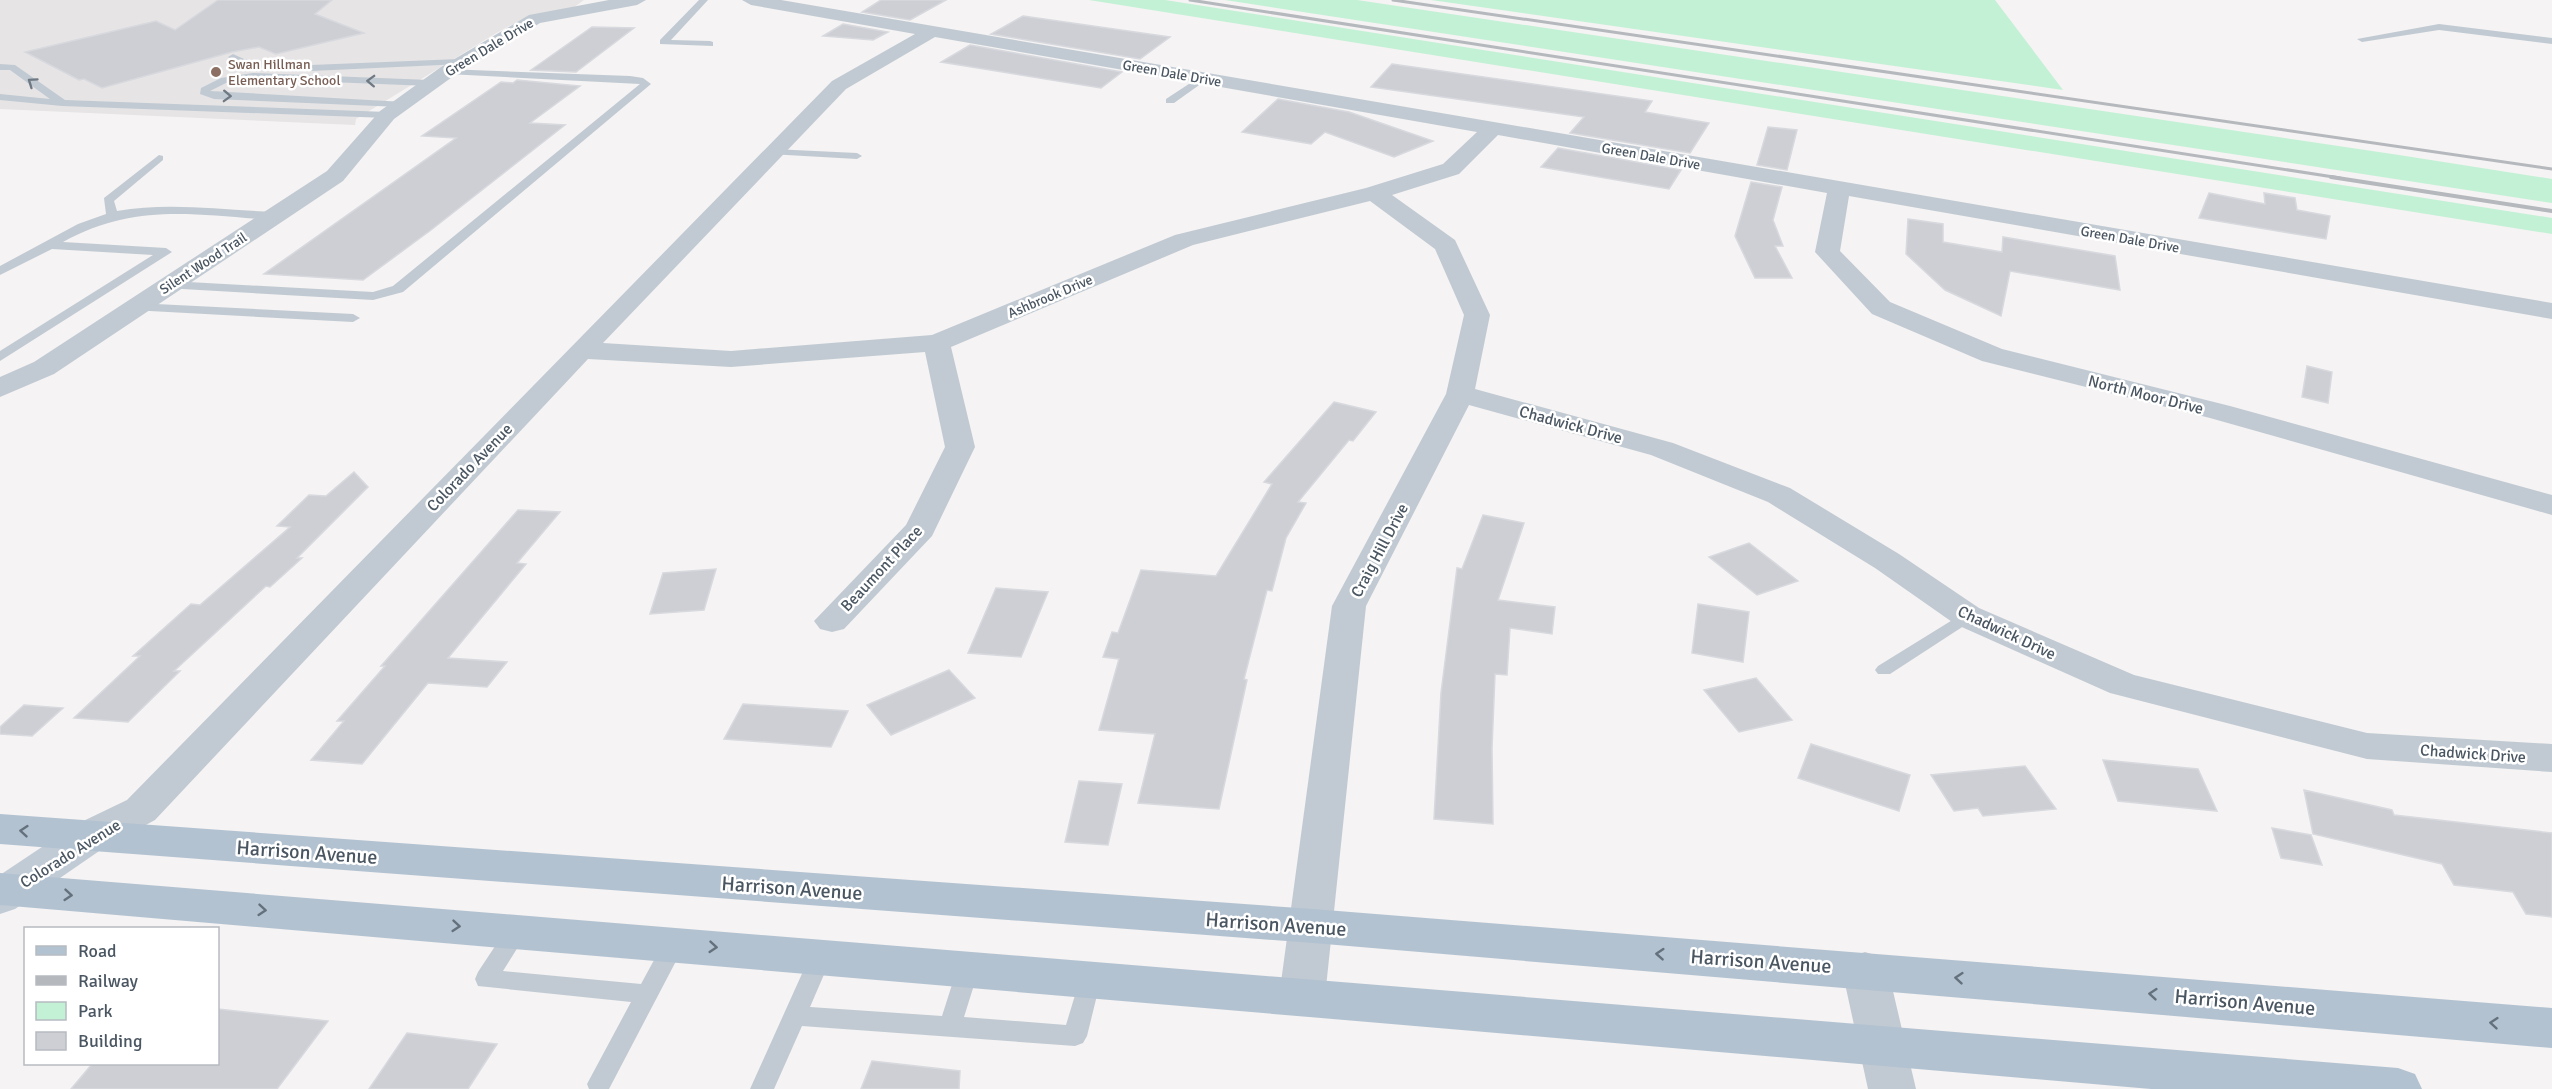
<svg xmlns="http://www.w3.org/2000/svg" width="2552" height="1089" font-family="Signika,sans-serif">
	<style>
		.education { fill: #e6e4e5 }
		.green { fill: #c3f1d5 }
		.building { fill: #cdcfd5; stroke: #d7d9de; stroke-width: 1.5 }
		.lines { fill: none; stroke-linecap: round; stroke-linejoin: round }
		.lane { fill: #c1cad2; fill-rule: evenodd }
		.street { fill: #c1cad2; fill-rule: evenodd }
		.secondary { fill: #c1cbd6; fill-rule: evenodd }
		.primary { fill: #b3c2d1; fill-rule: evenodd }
		.rail-far1 { stroke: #b5b8bd; stroke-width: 3 }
		.rail { stroke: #b5b8bd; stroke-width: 4 }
		.oneway { stroke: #6e7983 }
		.oneway2 { stroke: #64717d }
		.education-dot { fill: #8d6e63; stroke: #fff; stroke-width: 2 }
		.labels { text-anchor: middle; stroke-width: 5; stroke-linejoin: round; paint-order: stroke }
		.far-street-label { font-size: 14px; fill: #4a5661; stroke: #fff }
		.far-education-label { font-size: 14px; fill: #785e54; stroke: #fff; text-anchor: start }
		.street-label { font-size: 16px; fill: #4a5661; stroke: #fff }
		.near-street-label { font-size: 20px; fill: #4a5661; stroke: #fff }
	</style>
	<rect width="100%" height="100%" fill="#f5f3f3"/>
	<path class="education" d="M0,0h584l-14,10 -59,15 -18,10 -137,84 -1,6 -355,-16z"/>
	<path class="green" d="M1089,0h76l1387,218v16z
		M1225,0h132l1042,155 153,24v24z
		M1431,0h564l68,90z"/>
	<path class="building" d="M218,0h114l-17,14 49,19 -88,21 -17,-7 -27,5 -130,36 -18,-9 -5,1 -54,-28 131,-31 19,9z
		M881,0h65l-36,20 -48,-8z
		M1023,16l147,21 -30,22 -149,-25z
		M843,24l45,8 -15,8 -50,-4z
		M592,27l42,1 -58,44 -45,-2z
		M970,45l152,27 -21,16 -160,-26z
		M1392,64l260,37 -7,11 64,11 -19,30 -120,-20 14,-16 -213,-30z
		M517,80l63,6 -50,37 35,2 -134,105 -68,50 -99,-6 192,-136 -34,-2 79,-54 12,1z
		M1278,99l71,13 84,29 -39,16 -69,-25 -14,12 -69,-12z
		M1768,127l29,3 -10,40 -30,-5z
		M1558,148l123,22 -12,19 -128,-22z
		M1751,182l31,5 -9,33 10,26h-8l17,32h-37l-20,-42z
		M2209,193l56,11 -1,-11 31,5 2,12 33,6 -4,23 -127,-21z
		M1908,219l35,5v18l59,10 1,-15 112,19 5,34 -110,-19 -9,45 -56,-26 -39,-36z
		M2307,366l25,6 -4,31 -26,-6z
		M1334,402l42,10 -23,29 -4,-1 -51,62 8,1 -20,35 -14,53 -5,-1 -23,89 3,1 -28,129 -81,-6 17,-69 -56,-4 20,-71 -16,-2 9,-25 6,1 23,-63 75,6 56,-92 -8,-2z
		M354,472l14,15 -71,71h5l-32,29 -4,-1 -92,85h6l-52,51 -54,-4 66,-62h-7l58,-52 9,1 90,-78 -13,-1 32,-31 17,1z
		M518,510l42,2 -43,51 9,1 -78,94 59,4 -20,25 -59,-4 -66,81 -51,-4 33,-39h-7l48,-55h-4z
		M1483,515l41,8 -26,77 57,7 -3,27 -42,-6 -3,47 -12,-1 -3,74 1,76 -59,-5 7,-126 16,-125 5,1z
		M1749,543l49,38 -41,14 -48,-38z
		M716,569l-12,41 -54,4 13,-41z
		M996,588l52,4 -27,65 -53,-4z
		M1698,604l51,8 -6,50 -51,-9z
		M949,670l26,28 -84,37 -24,-30z
		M1756,678l36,42 -53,12 -35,-42z
		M743,704l105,7 -17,36 -107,-8z
		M24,705l39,3 -31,28 -32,-2v-7z
		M1811,744l99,31 -11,36 -101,-33z
		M2103,760l95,9 19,42 -99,-10z
		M2025,766l31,43 -73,7 -5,-8 -24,3 -23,-36z
		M1079,781l43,3 -14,61 -43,-3z
		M2304,790l88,20 2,5 158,18v84l-26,-3 -13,-22 -59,-7 -12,-21 -129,-30z
		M2272,828l39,7 11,30 -41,-7z
		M218,1009l110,12 -51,68h-206l21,-25h126z
		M407,1033l90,11 -29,45h-99z
		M872,1061l88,10 -1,18h-98z"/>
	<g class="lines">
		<path class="lane" d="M699,0h9l-37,40 39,1 3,1v4l-53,-2v-4z
			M2439,24l113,14v6l-113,-14 -77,12 -5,-3z
			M233,54l11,5 35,7 -5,3 -36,-5 -10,-7z
			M459,59l3,1v4l-151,7 -5,-3 5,-3z
			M0,64l15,1 50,35 322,12 5,3 -5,3 -325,-12 -62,-6v-6l50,5 -40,-29h-10z
			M445,69l185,7 13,2 8,6 -248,208 -30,8 -208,-12v-6l5,-1 203,11 20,-6 247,-202 -192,-10 -3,-1z
			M253,73l177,7 5,3 -5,3 -177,-7 -27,4 -16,8 194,11 1,2 -5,3 -186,-8 -14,-5 1,-6 20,-10z
			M1201,76l8,2 -35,25h-8v-4z
			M773,149l84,4 5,3 -5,3 -88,-5v-4z
			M159,155l4,1v4l-49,41 3,10c52,-9 105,-1 157,1l6,4 -6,4c-78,-5 -139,-18 -211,22l103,6 6,4 -172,109v-10l153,-96 -101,-6 -52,26v-9l78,-42 28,-10 -2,-16z
			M136,303l217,11 7,4 -7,4 -222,-12 -2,-3z
			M1967,611l9,5 -3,4 -83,54h-12l-3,-4 3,-4z
			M517,922l8,3 3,6 -25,40 138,13 25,-46 8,-3 8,3 3,6 -76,145h-20l-2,-5 44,-82 -153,-16 -3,-7 3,-7 31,-47z
			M821,947l8,3 3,6 -22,51 132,9 15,-47 3,-6 8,-3 8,3 3,6 -15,48 102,8 16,-53 8,-2 8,2 3,7 -14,57 -4,7 -8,3 -273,-20 -28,63h-24l60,-133 3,-6z"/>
		<path class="street" d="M609,0h37l-9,5 -97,18 -85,52 -61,44 -51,62 -289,193 -54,23v-20l34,-15 293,-191 53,-60 61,-44 88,-52z
			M742,0h39l1771,303v16l-703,-123 -9,55 50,51 112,47 228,57 322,89v20l-342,-97 -228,-57 -110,-47 -57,-62 12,-59 -329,-58 -39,39 -67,21 63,45 35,75 -15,74 198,54 117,45 109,66 80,54 155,67 233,58 185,11v28l-185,-13 -257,-66 -155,-69 -80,-56 -107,-66 -117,-47 -182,-50 -103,201 -41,391 -7,13 -16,6 -16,-6 -7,-13 53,-391 114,-212 18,-79 -29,-66 -65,-48 -177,44 -242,102 24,100 -43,89 -88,93 -12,3 -12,-3 -6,-8 92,-96 39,-78 -20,-95 -194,15 -143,-8 -433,461 -50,27 -15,4 -15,-4 -6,-11 6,-11 52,-25 705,-719 83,-47 -164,-29zM935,37l542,95 -34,32 -77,24 -191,47 -243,100 -201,16 -128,-8 243,-254z
			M1865,952l16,5 7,13 28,119h-48l-26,-119 7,-13z"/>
		<path class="secondary" d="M90,821l15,4 6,11 -6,11 -90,62 -15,5v-39l75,-50z"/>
		<path class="primary" d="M0,814l1313,95 1239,99v40l-1239,-105 -1313,-99z
			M0,873l2398,195 17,6 7,15h-271l-2151,-184z"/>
		<path class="rail-far1" d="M1190,0l1150,178
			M1393,0l1159,169"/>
		<path class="rail" d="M2331,177l221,34"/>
	</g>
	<defs><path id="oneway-chevron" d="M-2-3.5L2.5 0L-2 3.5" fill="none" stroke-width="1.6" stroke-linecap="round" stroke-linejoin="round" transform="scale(1.5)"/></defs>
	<g class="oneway">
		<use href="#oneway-chevron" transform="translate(371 81) rotate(-178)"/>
		<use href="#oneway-chevron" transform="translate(32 82) rotate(-145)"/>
		<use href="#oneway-chevron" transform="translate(227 96) rotate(2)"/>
	</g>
	<g class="oneway2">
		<use href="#oneway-chevron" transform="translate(24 831) rotate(-175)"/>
		<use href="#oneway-chevron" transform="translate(68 895) rotate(5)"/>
		<use href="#oneway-chevron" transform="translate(262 910) rotate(5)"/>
		<use href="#oneway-chevron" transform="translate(456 926) rotate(5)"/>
		<use href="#oneway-chevron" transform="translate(713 947) rotate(5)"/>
		<use href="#oneway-chevron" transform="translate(1660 954) rotate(-176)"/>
		<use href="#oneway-chevron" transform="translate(1959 978) rotate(-175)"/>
		<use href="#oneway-chevron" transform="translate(2153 994) rotate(-175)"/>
		<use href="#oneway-chevron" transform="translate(2494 1023) rotate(-175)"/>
	</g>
	<circle class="education-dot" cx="216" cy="72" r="6"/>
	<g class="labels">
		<g class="far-street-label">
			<text transform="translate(489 47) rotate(-31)" y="5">Green Dale Drive</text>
			<text transform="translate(1172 73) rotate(10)" y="5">Green Dale Drive</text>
			<text transform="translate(1651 156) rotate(10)" y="5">Green Dale Drive</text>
			<text transform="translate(2130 239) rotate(10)" y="5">Green Dale Drive</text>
			<text transform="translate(203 263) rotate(-33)" y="5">Silent Wood Trail</text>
			<text transform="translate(1050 296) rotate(-23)" y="5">Ashbrook Drive</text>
		</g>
		<g class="far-education-label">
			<text x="228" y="69">Swan Hillman<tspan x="228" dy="16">Elementary School</tspan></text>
		</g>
		<g class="street-label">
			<text transform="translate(2146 394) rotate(14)" y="6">North Moor Drive</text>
			<text transform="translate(1571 424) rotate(15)" y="6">Chadwick Drive</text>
			<text transform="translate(469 467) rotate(-46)" y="6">Colorado Avenue</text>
			<text transform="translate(1379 550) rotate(-62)" y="6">Craig Hill Drive</text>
			<text transform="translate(881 568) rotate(-47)" y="6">Beaumont Place</text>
			<text transform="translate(2007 632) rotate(25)" y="6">Chadwick Drive</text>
			<text transform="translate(2473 753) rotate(4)" y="6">Chadwick Drive</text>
			<text transform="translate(70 853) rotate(-32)" y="6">Colorado Avenue</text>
		</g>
		<g class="near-street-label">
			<text transform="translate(307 852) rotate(4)" y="7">Harrison Avenue</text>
			<text transform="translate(792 888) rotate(4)" y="7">Harrison Avenue</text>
			<text transform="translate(1276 924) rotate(4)" y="7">Harrison Avenue</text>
			<text transform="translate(1761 961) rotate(4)" y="7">Harrison Avenue</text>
			<text transform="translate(2245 1002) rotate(5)" y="7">Harrison Avenue</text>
		</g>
	</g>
	<rect x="24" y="927" width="195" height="138" fill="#ffffff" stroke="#b7bbc0" stroke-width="1.5"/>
	<rect x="36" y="946" width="30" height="9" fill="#b3c2d1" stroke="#b7bbc0" stroke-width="1.5"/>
	<text x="78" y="957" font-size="18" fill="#4a5661">Road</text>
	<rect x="36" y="976" width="30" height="9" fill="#b5b8bd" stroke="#b7bbc0" stroke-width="1.5"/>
	<text x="78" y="987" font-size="18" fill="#4a5661">Railway</text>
	<rect x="36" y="1002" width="30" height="18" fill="#c3f1d5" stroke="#b7bbc0" stroke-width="1.5"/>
	<text x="78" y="1017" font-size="18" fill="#4a5661">Park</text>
	<rect x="36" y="1032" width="30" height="18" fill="#cdcfd5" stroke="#b7bbc0" stroke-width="1.5"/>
	<text x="78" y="1047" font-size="18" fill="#4a5661">Building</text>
</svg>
